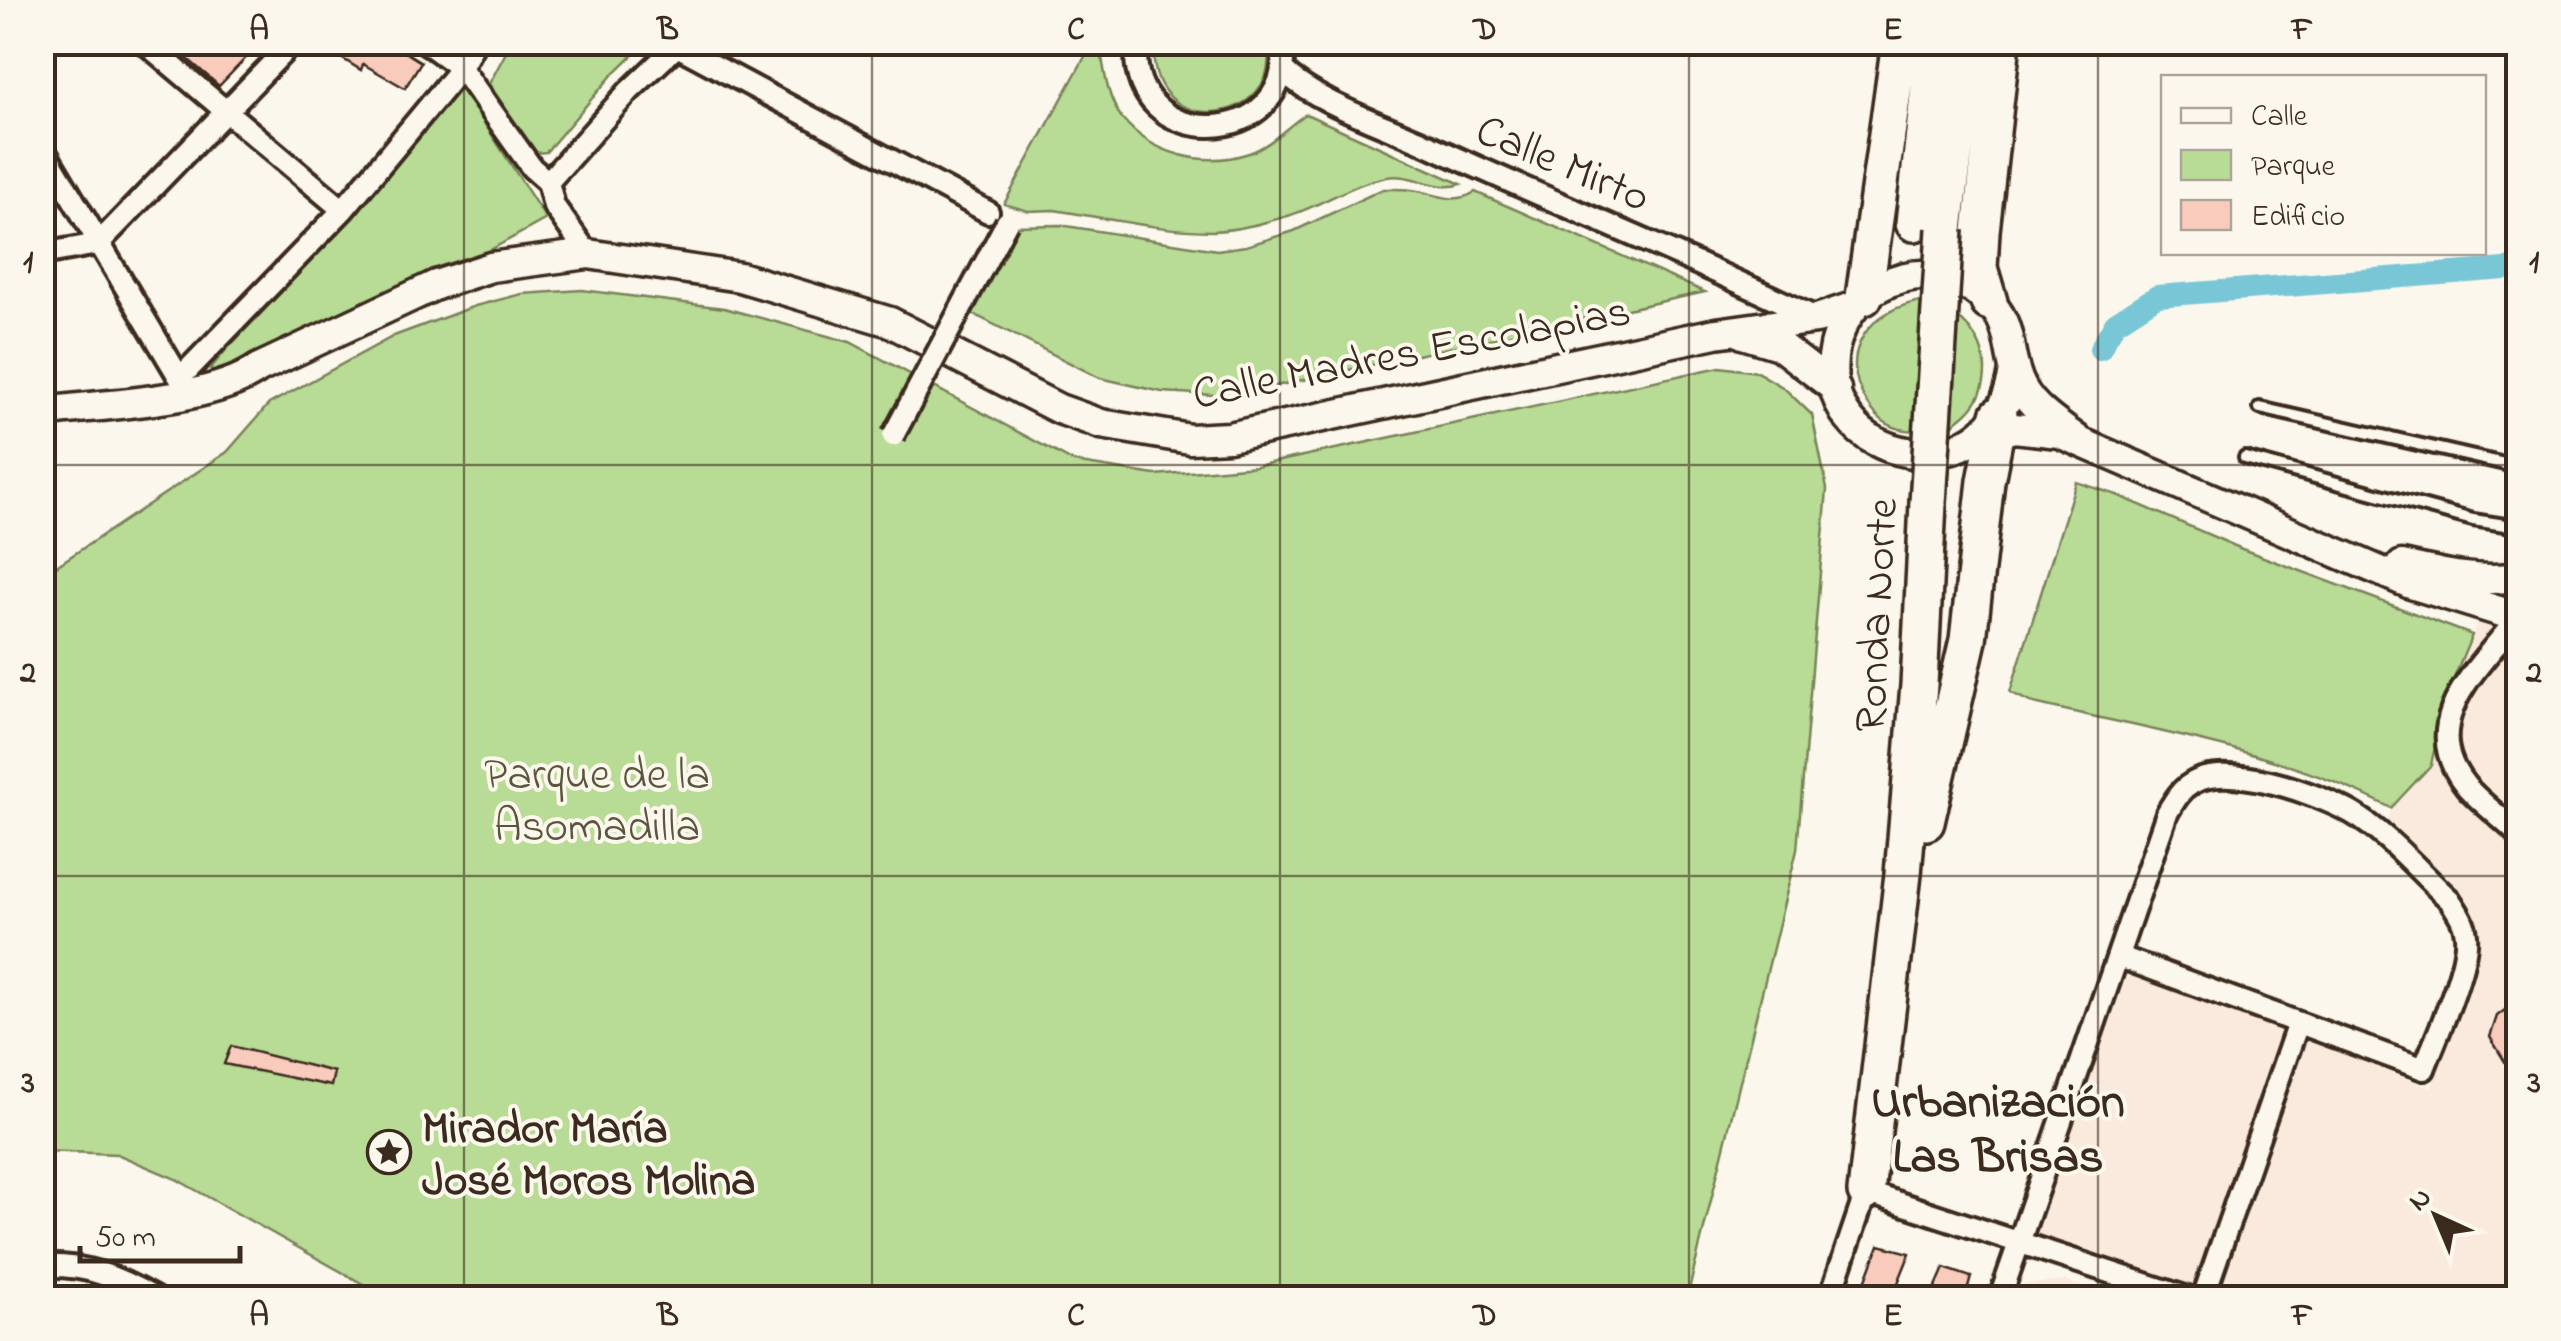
<svg xmlns="http://www.w3.org/2000/svg" width="2561" height="1341" font-family="'Indie Flower',sans-serif">
	<style>
		.built { fill: #faeade }
		.green { fill: #b8db95; stroke: #7a825a; stroke-width: 2.5 }
		.lines { fill: none; stroke-linecap: round; stroke-linejoin: round }
		.canal { stroke: #79c6d7; stroke-width: 22 }
		.building { fill: #f9cbbd; stroke: #3b2a1e; stroke-width: 2.5 }
		.lane-casing { stroke: #3b2a1e; stroke-width: 18 }
		.street-casing { stroke: #3b2a1e; stroke-width: 28 }
		.secondary-casing { stroke: #3b2a1e; stroke-width: 35 }
		.highway-casing { stroke: #3b2a1e; stroke-width: 42 }
		.lane { stroke: #fbf7ec; stroke-width: 10 }
		.street { stroke: #fbf7ec; stroke-width: 20 }
		.secondary { stroke: #fbf7ec; stroke-width: 28 }
		.highway { stroke: #fbf7ec; stroke-width: 35 }
		.street-bridge-casing { stroke: #3b2a1e; stroke-width: 28; stroke-linecap: butt }
		.highway-bridge-casing { stroke: #3b2a1e; stroke-width: 42; stroke-linecap: butt }
		.street-bridge { stroke: #fbf7ec; stroke-width: 20 }
		.highway-bridge { stroke: #fbf7ec; stroke-width: 35 }
		.grid { fill: none; stroke: #3b2a1e; stroke-width: 2.5; stroke-opacity: 0.55 }
		.labels { text-anchor: middle; stroke-width: 8; stroke-linejoin: round; paint-order: stroke }
		.street-label { font-size: 45px; fill: #3b2a1e; stroke: #fbf7ec }
		.park-label { font-size: 45px; fill: #5a563c; stroke: #fbf7ec }
		.poi-label { font-size: 45px; font-weight: bold; fill: #3b2a1e; stroke: #fbf7ec; text-anchor: start }
		.neighbourhood-label { font-size: 48px; font-weight: bold; fill: #3b2a1e; stroke: #fbf7ec }
		.neatline { fill: none; stroke: #3b2a1e; stroke-width: 4 }
		.grid-label { font-size: 32px; text-anchor: middle; font-weight: bold; fill: #3b2a1e }
	</style>
	<rect width="100%" height="100%" fill="#fbf7ec"/>
	<filter id="ink" filterUnits="userSpaceOnUse"><feTurbulence type="fractalNoise" baseFrequency=".01" numOctaves="2"/><feDisplacementMap in="SourceGraphic" scale="20" xChannelSelector="R" yChannelSelector="G"/><feConvolveMatrix kernelMatrix="1 2 1 2 8 2 1 2 1" color-interpolation-filters="sRGB"/></filter>
	<g filter="url(#ink)">
		<path class="built" d="M2518,542v756h-287l-189,-58 -6,-10 88,-250 9,-6 298,114 45,-131 4,-26 -7,-21 -19,-26 -66,-64 3,-12 40,-43 14,-65 27,-65 22,-69z
			M2065,1281l52,17h-99l6,-14z"/>
		<path class="green" d="M1093,42l7,3c4,24 7,54 22,73 30,37 83,50 127,35 22,-7 38,-27 57,-39l155,70c-23,9 -50,-12 -74,-7 -36,6 -65,29 -99,39 -25,7 -49,14 -75,15 -52,0 -107,-13 -159,-21l-26,1 -24,-7z
			M511,43v-1l134,1 -32,31 -67,78 -10,1 -47,-69z
			M1154,43h112c22,81 -121,102 -112,0z
			M458,82l88,137 -108,60 -188,88 -37,8 -3,-6 16,-19 126,-132z
			M1383,189c12,0 24,-1 35,2 22,4 36,14 57,1l230,100 -475,104 -68,-4 -62,-14 -129,-65 43,-87 46,-1 157,25 29,-4 48,-15z
			M582,290l142,18 126,34 224,120 81,13 101,-9 464,-99 37,5 27,16 28,27 15,74 -30,361 -110,448h-1319l4,-9 -196,-110 -59,-25 -74,-3v-576l184,-123 42,-48 125,-68 81,-30 47,-12z
			M1916,302c59,2 95,75 46,115 -6,5 -12,11 -19,13 -7,2 -16,0 -23,1 -20,0 -34,-4 -47,-20 -38,-48 -12,-97 43,-109z
			M2076,482l41,13 125,54 230,86 -27,65 -14,65 -40,43c-111,-58 -240,-77 -361,-106l-20,-10z"/>
		<g class="lines">
			<path class="canal" d="M2100,349l15,-26 42,-27 361,-28"/>
		</g>
		<path class="building" d="M168,42h93l-42,44z
			M315,42h74l32,20 -16,26 -42,-24 -2,6z
			M2518,1000v83l-28,-46 7,-21z
			M231,1046l103,26 -3,14 -107,-22z
			M1879,1245l31,8 -18,45h-33z
			M1944,1268l27,9 -6,21h-34z"/>
		<g class="lines">
			<defs>
				<path id="lane" d="M2260,408l258,59
					M2245,458l228,62 45,7"/>
				<path id="street" d="M144,42l199,168
					M425,42l36,26 71,100 16,14 6,24 34,48
					M1137,42c-14,114 161,110 145,0
					M677,46l311,166
					M1282,70c35,33 98,53 142,73 130,60 263,113 392,175
					M42,147l143,240
					M548,182l81,-91 52,-49
					M42,254l56,-10 195,-202
					M180,378l163,-168 118,-142 14,-26
					M2518,618c-39,50 -104,104 -52,168 15,17 36,32 52,48
					M42,1266c44,-2 75,11 112,32
					M1830,1298l36,-106 322,106
					M2000,1298l167,-485c7,-11 12,-22 24,-29 34,-24 127,10 161,29 36,21 67,59 98,87 7,11 15,22 16,35 3,31 -30,102 -42,134l-304,-112
					M2203,1298l95,-275"/>
				<path id="secondary" d="M1743,334l36,11 57,44
					M2014,370c-18,131 -206,96 -179,-24 6,-24 21,-47 44,-59 30,-16 65,-17 94,2 47,31 29,62 49,99 12,22 36,37 56,52
					M42,412c60,-8 170,-10 217,-44l177,-83 55,-18 97,-13 152,23 150,45 169,87 42,15 89,15 39,-2 487,-104 101,-14 38,-13
					M1981,437l33,-9 45,5 349,150 110,34
					M2402,565c39,9 77,18 116,12"/>
				<path id="highway" d="M1914,223l20,-181
					M1945,229l23,-187
					M1864,297l36,-255
					M1989,302l-10,-34 2,-37 21,-189
					M1926,822l42,-182 18,-159 13,-66
					M1866,1192l37,-318 16,-189 9,-182"/>
			</defs>
			<use href="#lane" class="lane-casing"/>
			<use href="#street" class="street-casing"/>
			<use href="#secondary" class="secondary-casing"/>
			<use href="#highway" class="highway-casing"/>
			<use href="#lane" class="lane"/>
			<use href="#street" class="street"/>
			<use href="#secondary" class="secondary"/>
			<use href="#highway" class="highway"/>
			<defs>
				<path id="street-bridge" d="M893,436l114,-214"/>
				<path id="highway-bridge" d="M1928,503l17,-274"/>
			</defs>
			<use href="#street-bridge" class="street-bridge-casing"/>
			<use href="#highway-bridge" class="highway-bridge-casing"/>
			<use href="#street-bridge" class="street-bridge"/>
			<use href="#highway-bridge" class="highway-bridge"/>
		</g>
	</g>
	<path class="grid" d="M464,42v1256M872,42v1256M1280,42v1256M1689,42v1256M2098,42v1256M42,465h2476M42,876h2476"/>
	<defs>
		<symbol id="sight-ring" viewBox="-11 -11 22 22"><circle r="9.5" fill="#fbf7ec" stroke="#3b2a1e" stroke-width="1.5"/><path d="M0-6L1.8-2.2L6-1.7L2.9 1.2L3.7 5.4L0 3.3L-3.7 5.4L-2.9 1.2L-6-1.7L-1.8-2.2Z" fill="#3b2a1e"/></symbol>
	</defs>
	<g fill-rule="evenodd">
		<use href="#sight-ring" x="364" y="1127" width="50" height="50"/>
	</g>
	<g class="labels">
		<g class="street-label">
			<text transform="translate(1564 161) rotate(23)" y="16">Calle Mirto</text>
			<text transform="translate(1411 350) rotate(-11)" y="16">Calle Madres Escolapias</text>
			<text transform="translate(1874 615) rotate(-87)" y="16">Ronda Norte</text>
		</g>
		<g class="park-label">
			<text x="597" y="788">Parque de la<tspan x="597" dy="52">Asomadilla</tspan></text>
		</g>
		<g class="poi-label">
			<text x="422" y="1142">Mirador María<tspan x="422" dy="52">José Moros Molina</tspan></text>
		</g>
		<g class="neighbourhood-label">
			<text x="1998" y="1116">Urbanización<tspan x="1998" dy="55">Las Brisas</tspan></text>
		</g>
	</g>
	<rect width="2561" height="1341" fill="none" stroke="#fbf7ec" stroke-width="110"/>
	<rect x="2161" y="75" width="325" height="180" fill="#fbf7ec" stroke="#aea59a" stroke-width="2.5"/>
	<rect x="2181" y="108" width="50" height="15" fill="#fbf7ec" stroke="#aea59a" stroke-width="2.5"/>
	<text x="2251" y="125" font-size="30" fill="#3b2a1e">Calle</text>
	<rect x="2181" y="150" width="50" height="30" fill="#b8db95" stroke="#aea59a" stroke-width="2.5"/>
	<text x="2251" y="175" font-size="30" fill="#3b2a1e">Parque</text>
	<rect x="2181" y="200" width="50" height="30" fill="#f9cbbd" stroke="#aea59a" stroke-width="2.5"/>
	<text x="2251" y="225" font-size="30" fill="#3b2a1e">Edificio</text>
	<g transform="translate(2436 1216) rotate(316)" stroke="#fbf7ec" stroke-width="8" paint-order="stroke">
	<path d="M0-8L18 38L0 25L-18 38Z" fill="#3b2a1e"/>
	<text y="-15" font-size="28" font-weight="bold" text-anchor="middle" fill="#3b2a1e">N</text>
	</g>
	<path d="M80 1246v15h160v-15" fill="none" stroke="#3b2a1e" stroke-width="5"/>
	<text x="95" y="1246" font-size="30" fill="#3b2a1e" stroke="#fbf7ec" stroke-width="8" paint-order="stroke">50 m</text>
	<rect x="55" y="55" width="2451" height="1231" class="neatline"/>
	<g class="grid-label">
		<text x="259" y="39">A</text>
		<text x="668" y="39">B</text>
		<text x="1076" y="39">C</text>
		<text x="1485" y="39">D</text>
		<text x="1893" y="39">E</text>
		<text x="2302" y="39">F</text>
		<text x="28" y="272">1</text>
		<text x="2534" y="272">1</text>
		<text x="28" y="682">2</text>
		<text x="2534" y="682">2</text>
		<text x="28" y="1092">3</text>
		<text x="2534" y="1092">3</text>
		<text x="259" y="1325">A</text>
		<text x="668" y="1325">B</text>
		<text x="1076" y="1325">C</text>
		<text x="1485" y="1325">D</text>
		<text x="1893" y="1325">E</text>
		<text x="2302" y="1325">F</text>
	</g>
</svg>
